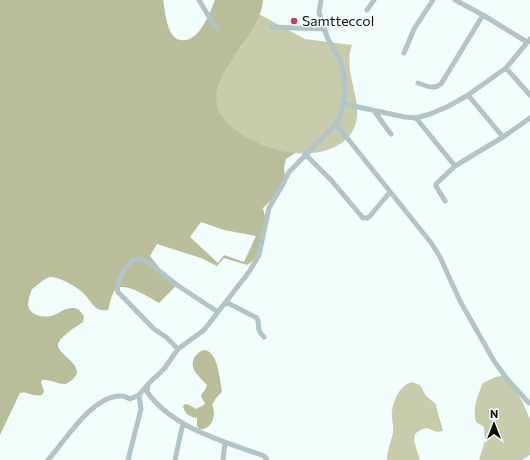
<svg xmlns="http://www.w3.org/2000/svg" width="530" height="460" font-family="Commissioner,sans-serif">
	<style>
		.green { fill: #c9ccac }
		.forest { fill: #babd9a; fill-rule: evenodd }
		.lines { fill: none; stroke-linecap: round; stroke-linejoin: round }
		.street { stroke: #b1c4c8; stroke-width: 5 }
		.poi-dot { fill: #ca3b60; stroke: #f2fefb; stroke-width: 1.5 }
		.labels { text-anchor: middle; stroke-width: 3; stroke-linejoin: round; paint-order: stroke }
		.poi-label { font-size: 14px; fill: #0d1211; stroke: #f2fefb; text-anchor: start }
	</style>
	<rect width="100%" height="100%" fill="#f2fefb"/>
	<path class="green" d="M259,14l46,25 47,6c-11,28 16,61 0,87 -27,44 -137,14 -137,-35 1,-20 18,-38 28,-53 6,-10 12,-19 16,-30z
		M501,376h5l16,25 8,18v36l-8,5h-43l6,-20 -1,-13 -8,-5c-4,-14 2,-27 7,-39l12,-6z
		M412,382l8,3 6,11 10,8c1,9 5,17 7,27 -14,4 -12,-10 -28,3l-1,7 6,19h-33c0,-10 4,-18 6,-27 1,-8 -2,-15 -1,-22 2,-12 8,-26 20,-29z"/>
	<path class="forest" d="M0,0h163c2,10 3,22 7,31 2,4 6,9 11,9 18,3 29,-27 34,-40h48c-3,45 -81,88 -29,129 18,14 39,22 61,24l-9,6 -2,9 1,8 -11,21 -11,11c1,5 3,11 3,15 0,15 -6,34 -19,42l-23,-7 -7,8 -16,-8 -44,-14 -7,12 25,31 -16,16c-9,-5 -34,-22 -43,-14 -5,5 -6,15 -8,21 -13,2 -15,-6 -22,-14 -5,-7 -27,-20 -36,-19 -6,1 -13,9 -18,12 -2,5 -4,11 -4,16 1,10 15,13 23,11 9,-2 12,-9 24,-8 4,1 6,4 9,8l-1,6c-7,5 -24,15 -25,23 -1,9 31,22 14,35 -3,2 -5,4 -8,4 -8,0 -14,-5 -22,-4l-1,2 3,9 -2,4c-11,2 -13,-4 -22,-2l-20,42zM201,222l23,8 32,6 -12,26 -20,-7 -6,8 -28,-26z
		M204,350c14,1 16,30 18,42l-6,6 -4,7c5,9 0,26 -13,24l-2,-3v-8c-8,-1 -12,-4 -14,-12l2,-2 4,1 7,4 8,-4 1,-2 -4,-6c1,-5 5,-7 6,-12 -7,-8 -18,-15 -13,-27 2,-4 6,-7 10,-8z"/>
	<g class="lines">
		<path class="street" d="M199,0l16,27
			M455,0l28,15 44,27
			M367,10l7,-10
			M271,27l53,2
			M404,53l10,-24 19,-29
			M506,68l24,27
			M418,83c9,3 15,7 23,1l42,-69
			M468,95l35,42
			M344,104l61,13 11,1 14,-4 17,-7 21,-12 38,-27 24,-29
			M374,111l17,23
			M416,118l39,48
			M336,124l96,120 8,13 20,44 34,60 14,19 21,23
			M305,154l26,26 32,38h4l3,-2 20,-24
			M445,201l-9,-15v-2l19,-18 48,-29 27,-19
			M226,302l31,16c4,9 -2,10 7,19
			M178,349l-12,-12 -12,-8 -36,-37c-3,-11 8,-25 15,-32l7,-1 8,3 29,23 41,27
			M48,460c17,-19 45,-66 74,-64 2,0 6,2 8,3l9,-4 9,-11
			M128,460l13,-51 -2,-14
			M175,460l8,-37
			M223,460l2,-17
			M267,460l-3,-4c-41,-15 -90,-27 -117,-64l1,-8 16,-15 14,-20 26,-19 14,-18 31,-40 10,-17 10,-47 14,-24 6,-12 47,-48 5,-10 4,-19 -1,-20 -4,-16 -12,-20 -6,-16 -3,-11 2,-12"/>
	</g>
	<circle class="poi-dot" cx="294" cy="21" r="4"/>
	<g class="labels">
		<g class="poi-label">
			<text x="302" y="26">Samtteccol</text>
		</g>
	</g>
	<g transform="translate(494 424)" stroke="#f2fefb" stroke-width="3" paint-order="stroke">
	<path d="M0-3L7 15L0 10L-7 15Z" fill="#0d1211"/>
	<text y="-6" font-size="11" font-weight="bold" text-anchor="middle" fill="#0d1211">N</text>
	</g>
</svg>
